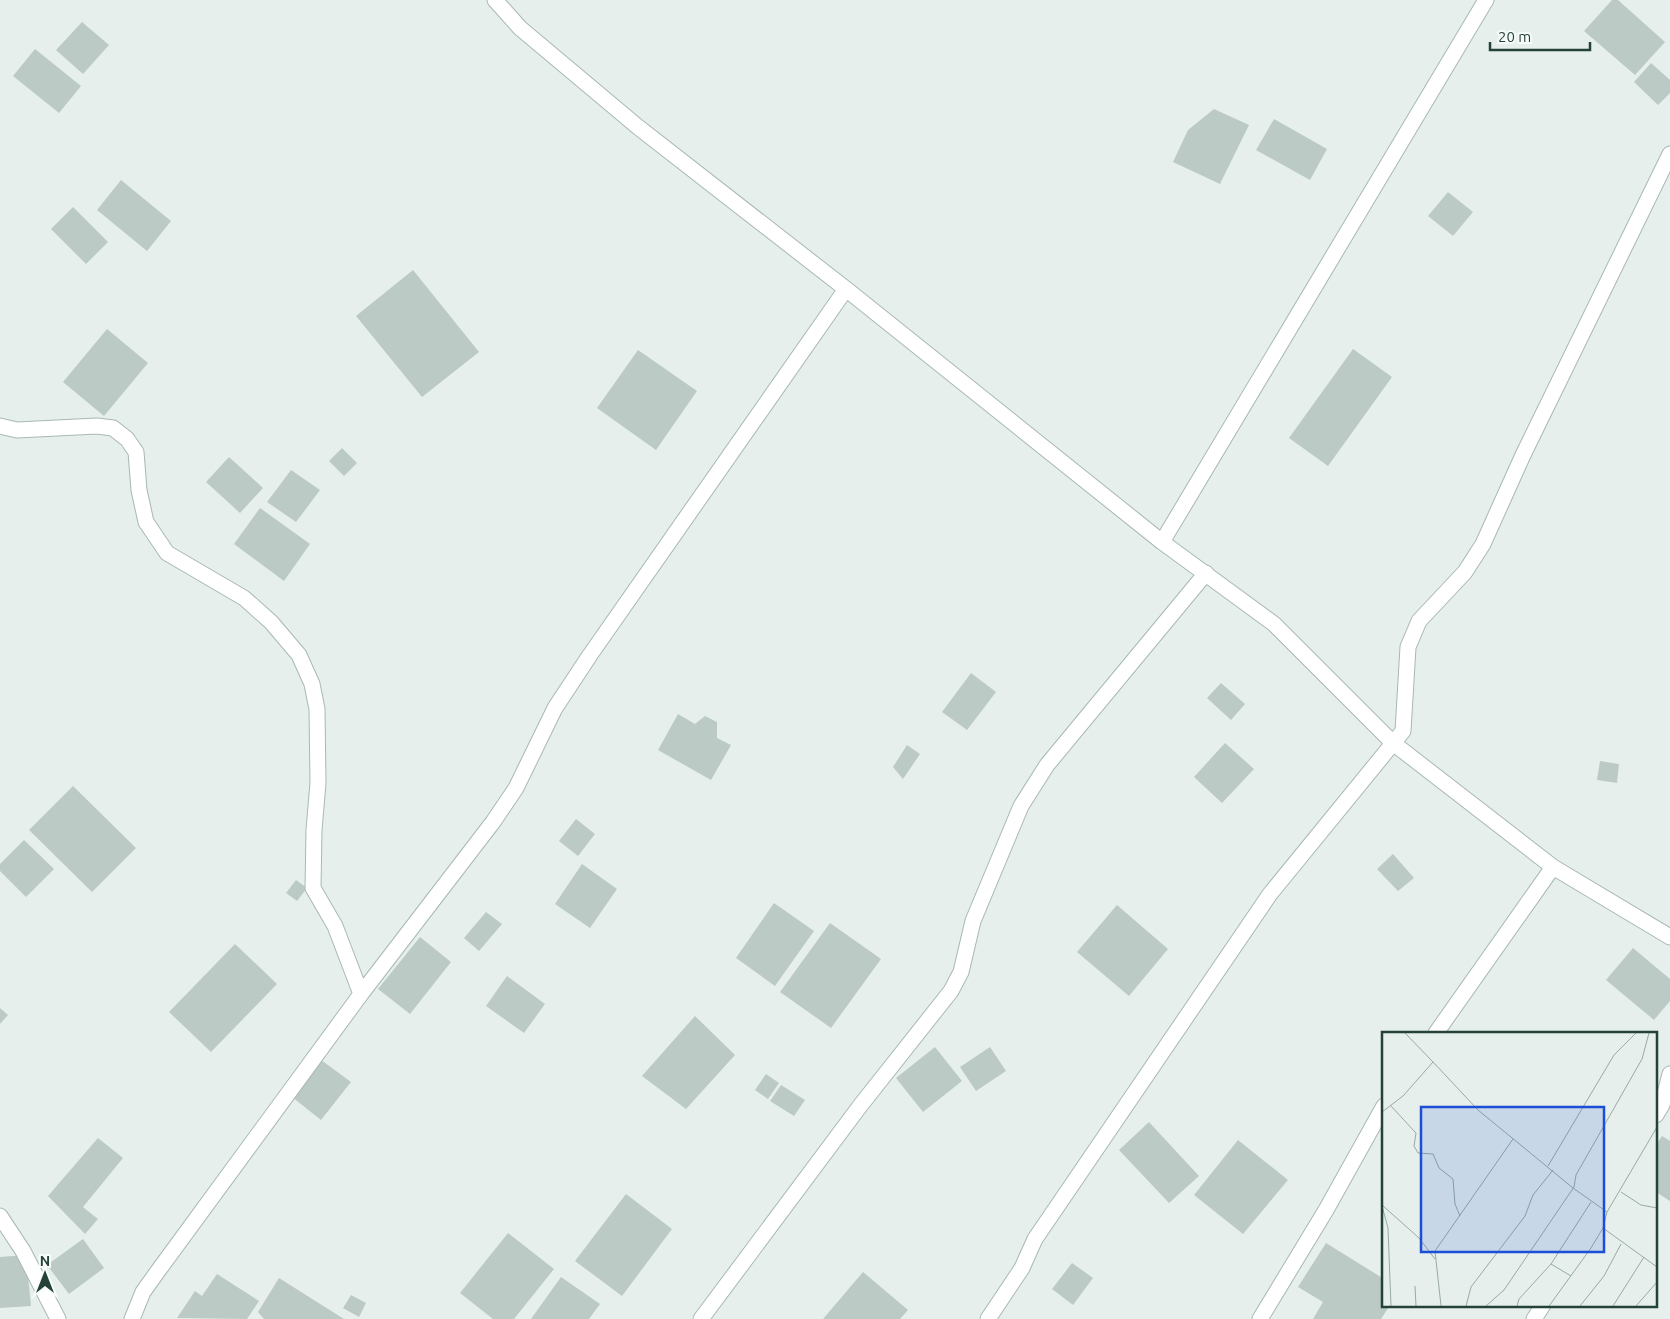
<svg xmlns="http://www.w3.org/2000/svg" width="1670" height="1319" font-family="Ubuntu,sans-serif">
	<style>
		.building { fill: #bbcac4 }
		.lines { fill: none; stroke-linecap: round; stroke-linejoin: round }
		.street-casing { stroke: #a8b8b2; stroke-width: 17 }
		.street { stroke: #fff; stroke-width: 15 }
		.inset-road { fill: none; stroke: #98aaa4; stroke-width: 1 }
		.view { fill: #1d4ed8; fill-opacity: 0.15; stroke: #1d4ed8; stroke-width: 2.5 }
		.inset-edge { fill: none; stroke: #24423a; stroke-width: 2.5 }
	</style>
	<rect width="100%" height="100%" fill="#e6efeb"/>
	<path class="building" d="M1612,0h6l47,42 -30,33 -51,-44z
		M82,22l27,23 -26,29 -27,-24z
		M35,49l46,37 -22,27 -46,-37z
		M1651,63l19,17v13l-12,12 -24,-23z
		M1214,109l35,16 -29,59 -47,-22 15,-32z
		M1274,119l53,30 -17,31 -54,-30z
		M121,180l50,41 -24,30 -50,-41z
		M1448,192l25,20 -20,24 -25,-20z
		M73,207l35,35 -22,22 -35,-35z
		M413,270l66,82 -57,45 -66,-81z
		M107,329l41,34 -44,53 -41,-34z
		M1353,349l39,28 -64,89 -39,-28z
		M638,350l59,41 -41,59 -59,-42z
		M342,448l15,15 -13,13 -15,-15z
		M229,457l34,31 -23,25 -34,-31z
		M291,470l29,20 -24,32 -29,-20z
		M260,508l50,36 -26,37 -50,-37z
		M971,673l25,19 -29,38 -25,-18z
		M1221,683l24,21 -14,16 -24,-22z
		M678,714l17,10 10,-8 12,6v16l14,7 -20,35 -53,-30z
		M1225,743l29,26 -32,34 -28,-26z
		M907,745l13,9 -17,25 -10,-12z
		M1600,761l19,3 -2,19 -20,-3z
		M73,786l63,62 -44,44 -63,-62z
		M576,819l19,15 -17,22 -19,-15z
		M24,840l30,29 -28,28 -26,-26v-7z
		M1393,854l21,24 -16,13 -21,-22z
		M582,864l35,25 -27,39 -35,-24z
		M296,880l11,8 -10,13 -11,-8z
		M774,903l40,28 -39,55 -39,-28z
		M1117,905l51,44 -39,47 -52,-44z
		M486,912l16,12 -23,27 -15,-13z
		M830,923l51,36 -50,69 -51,-36z
		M420,937l31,25 -41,52 -32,-25z
		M235,944l42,40 -66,68 -42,-40z
		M1633,948l37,31v22l-16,19 -48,-40z
		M507,976l38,28 -21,29 -38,-27z
		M0,1008l8,7 -8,9z
		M695,1016l40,39 -49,54 -44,-33z
		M935,1047l27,34 -39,31 -27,-34z
		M990,1047l16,24 -30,20 -16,-24z
		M321,1060l30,22 -30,38 -29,-23z
		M766,1074l13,9 -11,16 -13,-9z
		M781,1085l24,15 -11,16 -24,-15z
		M1149,1122l50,54 -30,27 -50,-53z
		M1662,1136l8,5v60l-14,-9v-47z
		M98,1138l25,20 -40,49 15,12 -13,15 -37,-38z
		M1238,1140l50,40 -45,54 -49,-39z
		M626,1194l46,35 -50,67 -47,-35z
		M508,1233l46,36 -40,50h-21l-33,-26z
		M83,1239l21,29 -35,26 -22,-29z
		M1326,1243l58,36v26h6l-9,14h-68l10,-17 -25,-15z
		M26,1255l5,51 -31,2v-51z
		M1072,1263l21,15 -20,27 -21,-16z
		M863,1272l45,38 -8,9h-77z
		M217,1274l42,27 -12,18 -70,-1 18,-27 7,5z
		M561,1277l39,27 -11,15h-58z
		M279,1278l65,41h-80l-6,-7z
		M351,1295l15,8 -7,14 -16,-9z"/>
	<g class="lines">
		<defs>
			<path id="street" d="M495,0l25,28 118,99 208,162 316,253 112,82 119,119 160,124 117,70
				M0,426l17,4 80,-4 16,2 14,11 9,13 3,38 7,32 21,31 77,45 27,24 28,33 13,29 5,25 1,74 -4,47 -1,58 22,38 26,68
				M1162,542l324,-542
				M1436,1033l117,-166
				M1656,1115l6,-10 8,-31
				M0,1216l23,35 35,68
				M132,1319l11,-27 15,-21 203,-277 132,-172 23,-34 39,-80 35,-53 256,-366
				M701,1319l159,-213 91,-115 10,-19 12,-51 48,-115 26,-41 159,-192
				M988,1319l34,-51 13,-29 235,-345 133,-163 5,-84 11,-26 46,-49 18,-28 40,-89 147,-301
				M1260,1319l66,-109 58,-104
				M1534,1319l9,-14"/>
		</defs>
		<use href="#street" class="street-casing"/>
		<use href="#street" class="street"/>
	</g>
	<g transform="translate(1382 1032)">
		<rect width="275" height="275" fill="#e6efeb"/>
		<path class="inset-road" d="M23,1l28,29M9,74l25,27 -2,13 4,7 15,1 6,14 14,11 2,25 5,12M0,80l21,-16 30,-34 45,48 95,78 34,24M166,134l66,-111 22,-22M239,160l20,13 16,3M0,173l37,33 16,21M0,174l6,22 3,78M221,196l54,39M169,232l20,12M33,254l1,20M59,274l-6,-55 78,-112M84,274l5,-19 54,-71 8,-21 20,-25M104,274l18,-16 70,-103 2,-12 66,-116 7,-26M135,274l2,-7 32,-35 40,-62M167,274l42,-58 12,-20 4,-16 50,-85M198,274l24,-30 17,-32M231,274l31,-49M254,274l21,-24"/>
		<path class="view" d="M39,75h183v145h-183z"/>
		<rect width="275" height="275" class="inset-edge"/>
	</g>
	<g transform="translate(45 1274)" stroke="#f7fbf9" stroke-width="4" paint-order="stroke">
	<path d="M0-4L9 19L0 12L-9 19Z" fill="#24423a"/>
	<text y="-8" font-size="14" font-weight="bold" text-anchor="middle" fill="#24423a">N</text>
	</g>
	<path d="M1490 42v8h100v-8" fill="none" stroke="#24423a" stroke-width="2.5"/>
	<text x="1498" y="42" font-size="15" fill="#24423a" stroke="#f7fbf9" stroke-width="4" paint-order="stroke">20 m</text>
</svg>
